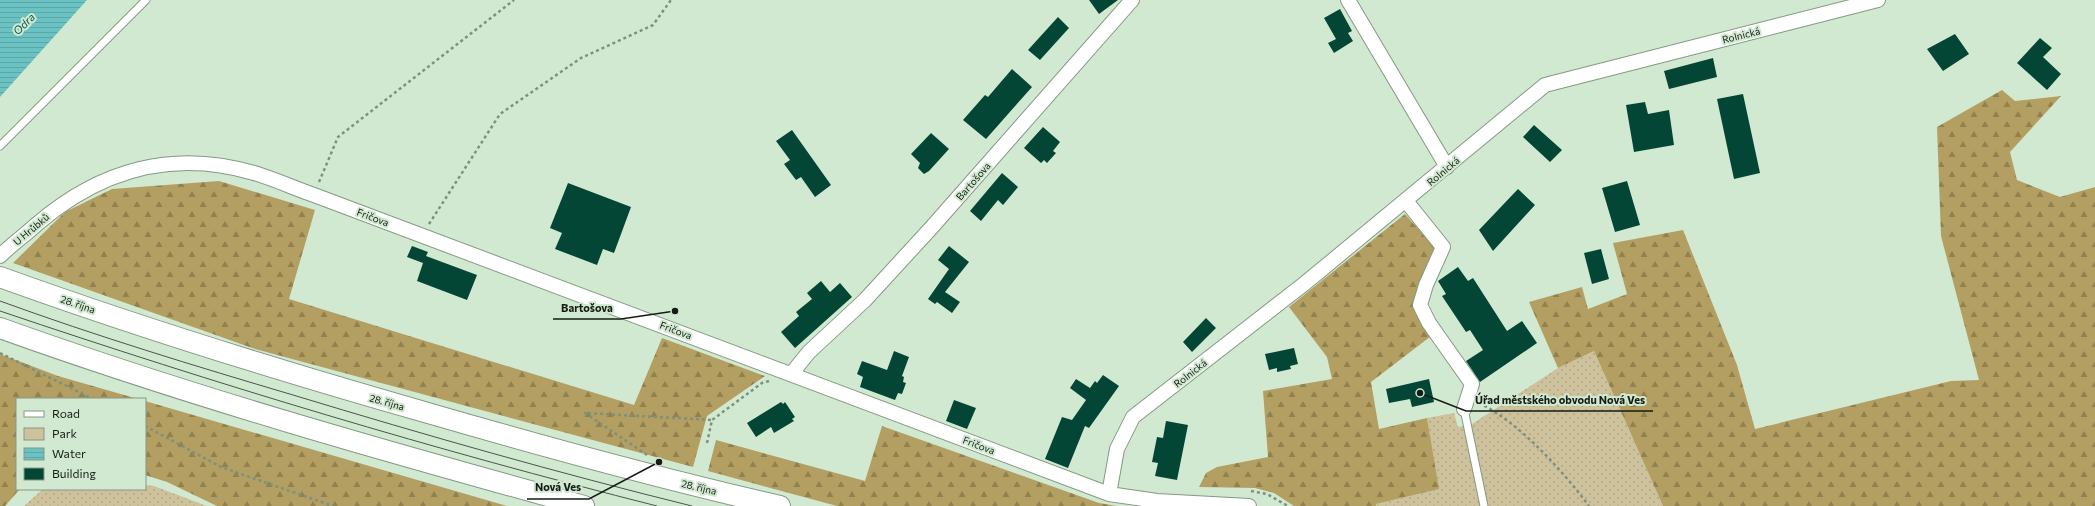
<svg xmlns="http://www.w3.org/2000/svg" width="2095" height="506" font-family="Commissioner,sans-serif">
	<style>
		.green { fill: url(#green-dots) }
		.forest { fill: url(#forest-firs) }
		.water { fill: url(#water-rules) }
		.building { fill: #044636 }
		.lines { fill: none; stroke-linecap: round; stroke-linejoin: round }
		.lane-casing { stroke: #849983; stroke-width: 9 }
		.street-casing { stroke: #849983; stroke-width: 16 }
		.secondary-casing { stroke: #849983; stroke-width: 22 }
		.path { stroke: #7f907f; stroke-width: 2.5; stroke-dasharray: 3 3; stroke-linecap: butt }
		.lane { stroke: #fff; stroke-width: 7 }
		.street { stroke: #fff; stroke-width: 14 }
		.secondary { stroke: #fff; stroke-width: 20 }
		.tram { stroke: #495549; stroke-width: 1 }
		.labels { text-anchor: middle; stroke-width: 4; stroke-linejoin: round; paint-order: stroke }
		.street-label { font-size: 10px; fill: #151d15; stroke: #d2e9d1 }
		.water-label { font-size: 11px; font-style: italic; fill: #075859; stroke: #d2e9d1 }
		.leader { fill: none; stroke: #151d15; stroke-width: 1.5 }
		.callout-dot { fill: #151d15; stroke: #d2e9d1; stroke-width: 1.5 }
		.callout-label { font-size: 11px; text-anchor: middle; font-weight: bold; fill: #151d15; stroke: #d2e9d1; stroke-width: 4; stroke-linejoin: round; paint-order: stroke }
	</style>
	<defs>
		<pattern id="green-dots" width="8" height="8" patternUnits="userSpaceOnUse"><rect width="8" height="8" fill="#cec29c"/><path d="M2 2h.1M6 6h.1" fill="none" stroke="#b0a686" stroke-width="1.8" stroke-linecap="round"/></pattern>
		<pattern id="forest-firs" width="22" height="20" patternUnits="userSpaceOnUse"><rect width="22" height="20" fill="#b39f61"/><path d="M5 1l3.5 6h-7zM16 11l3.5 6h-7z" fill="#90814f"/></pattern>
		<pattern id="water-rules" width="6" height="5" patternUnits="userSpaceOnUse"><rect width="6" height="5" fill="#6bc2c3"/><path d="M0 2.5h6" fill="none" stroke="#5ca6a7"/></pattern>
	</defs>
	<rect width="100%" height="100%" fill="#d2e9d1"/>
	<path class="green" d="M1594,351l69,155h-287v-2l62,-15 -11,-71 27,-5 4,14 14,-3 86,-56z
		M145,485l9,1 53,20h-183l19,-17h102z"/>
	<path class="forest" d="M2002,90l13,11 46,-5 -51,56 7,28 43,17 35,-10v319h-432l-69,-155 -36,17 -29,-66 53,-15 6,22 39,-15 -14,-51 70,-13 54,135 18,64 196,-48 28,-1 -38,-144 -4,-109z
		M219,181l96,29 -26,89 345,106 28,-67 103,38 -58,40 -14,51 -438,-118 -242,-86 52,-51 47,-23z
		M1405,214l30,34 -16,43 20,39 -68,52 8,47 48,-11 12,71 -63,15v2h-82l-20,-13 -19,-5 -56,-1 7,-14 11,-6 51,-10 -5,-66 69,-12 -5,-22 -38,-50z
		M0,354l58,22 80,23h-121v90h3l-15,17h-5z
		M145,401l362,105h-290l-50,-24 -22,-7z
		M882,426l217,77 18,3h-280l-129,-35 8,-31 149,41z"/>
	<path class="water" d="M0,0h87l-87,97z"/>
	<path class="building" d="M1089,0h29l-19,14z
		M1340,9l12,22 -4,2 5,8 -19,12 -6,-10 8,-4 -12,-21z
		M1058,17l11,11 -29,32 -12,-10z
		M1955,34l14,20 -26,17 -16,-22z
		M2040,38l12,10 -9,9 18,17 -14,16 -30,-27z
		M1713,58l4,19 -48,12 -5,-18z
		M1012,69l20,18 -46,52 -23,-19 22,-25 3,2z
		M1743,94l17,79 -26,6 -17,-80z
		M1645,102l3,12 21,-4 5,35 -40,7 -8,-47z
		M1534,125l28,25 -12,12 -27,-25z
		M1043,127l17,15 -7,9 3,2 -9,10 -3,-3 -3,3 -17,-15z
		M792,130l39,55 -16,12 -14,-20 -5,3 -12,-16 6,-4 -14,-19z
		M931,133l18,16 -20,22 -5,3 -6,-6 2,-5 -9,-9z
		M1002,173l16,14 -15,18 -5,-5 -17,21 -11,-10z
		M1627,181l13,44 -25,7 -13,-44z
		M568,183l63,24 -17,46 -11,-4 -6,16 -42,-16 7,-16 -12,-5z
		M1518,189l17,16 -42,46 -14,-21z
		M412,246l16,6 -2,4 51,19 -10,25 -50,-19 6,-18 -16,-6z
		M949,246l20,16 -24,30 15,10 -8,11 -15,-11 -2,2 -7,-5 21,-30 -11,-9z
		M1601,249l8,30 -17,5 -8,-31z
		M1458,267l10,14 5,-3 34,53 15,-10 15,22 -57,39 -14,-21 17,-11 -13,-20 -4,2 -24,-36 4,-2 -8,-13z
		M821,281l9,11 10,-9 12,14 -57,51 -14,-16 18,-16 -3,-4 16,-13 -5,-6z
		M1206,318l10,10 -24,24 -9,-10z
		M1294,348l4,16 -8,2 1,3 -14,3v-4l-8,2 -4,-16z
		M894,351l15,6 -7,19 2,1 -1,5 3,1 -4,11 -4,-1 -3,7 -35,-13 3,-10 -6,-3 5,-13 25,9z
		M1103,375l16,11 -30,42 -4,-2 -17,42 -23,-9 17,-42 10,3 14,-20 -16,-12 6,-9 14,9 5,-7 2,2z
		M1429,379l5,23 -22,5 -2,-8 -21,4 -3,-14z
		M954,400l22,8 -9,21 -21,-8z
		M781,402l2,2 2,-2 10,15 -3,2 2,2 -20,12 -3,-6 -15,10 -9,-14z
		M1166,421l22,4 -11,55 -22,-4 3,-13 -6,-1 5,-25 6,1z"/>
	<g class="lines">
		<defs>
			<path id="lane" d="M0,146l146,-146
				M1464,409l20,97"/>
			<path id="street" d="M1348,0l99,167
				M1406,201l37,46 -17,38 -6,20 9,18 43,61 -8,25
				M0,256c11,-11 25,-21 37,-32 63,-54 136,-75 217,-51 20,6 40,15 60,22l795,299 48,7 92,5
				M792,373l17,-21 56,-52 67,-73 200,-227
				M1109,494l8,-45 16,-32 171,-133 241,-199 333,-85"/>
			<path id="secondary" d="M0,277c141,51 284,95 428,136 117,34 234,66 352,93
				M0,328c192,69 388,124 584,178"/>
		</defs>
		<use href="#lane" class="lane-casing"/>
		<use href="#street" class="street-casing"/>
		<use href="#secondary" class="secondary-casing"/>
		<path class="path" d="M319,182l19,-45 176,-137
			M429,224l71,-110 81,-56 72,-33 18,-25
			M0,353l93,46
			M1479,403c41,20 83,67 110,103
			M145,426l76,41 112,39
			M707,443l5,-23 50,-37 7,-2
			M647,455l-62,-42 127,7
			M1251,491l16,3 21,12"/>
		<use href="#lane" class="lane"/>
		<use href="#street" class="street"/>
		<use href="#secondary" class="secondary"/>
		<path class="tram" d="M0,301c96,35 195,65 293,94 132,40 265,78 399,111
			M0,311c216,73 435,139 657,195"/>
	</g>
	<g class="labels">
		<g class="street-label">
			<text transform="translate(1741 35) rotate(-14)" y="4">Rolnická</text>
			<text transform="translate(1443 171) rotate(-40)" y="4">Rolnická</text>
			<text transform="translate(973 181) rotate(-49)" y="4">Bartošova</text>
			<text transform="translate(373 217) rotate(20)" y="4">Fričova</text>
			<text transform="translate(31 229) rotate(-40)" y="4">U Hrůbků</text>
			<text transform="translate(78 304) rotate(19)" y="4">28. října</text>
			<text transform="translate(676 330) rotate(20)" y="4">Fričova</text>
			<text transform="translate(1190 373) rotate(-38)" y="4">Rolnická</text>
			<text transform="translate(387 402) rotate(16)" y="4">28. října</text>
			<text transform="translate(979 445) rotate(21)" y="4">Fričova</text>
			<text transform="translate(699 487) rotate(13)" y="4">28. října</text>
		</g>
		<g class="water-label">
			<text transform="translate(24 24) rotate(-45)" y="4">Odra</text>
		</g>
	</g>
	<path class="leader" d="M675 311L621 319H553M1420 393L1466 411H1653M659 462L589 499H527"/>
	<g class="callout-dot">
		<circle cx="675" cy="311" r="4"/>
		<circle cx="1420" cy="393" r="4"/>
		<circle cx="659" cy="462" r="4"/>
	</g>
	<g class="callout-label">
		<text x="587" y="312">Bartošova</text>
		<text x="1560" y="404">Úřad městského obvodu Nová Ves</text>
		<text x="558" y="491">Nová Ves</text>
	</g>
	<rect x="16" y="398" width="130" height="92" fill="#d2e9d1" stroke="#869786"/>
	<rect x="24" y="411" width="20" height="6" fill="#ffffff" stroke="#869786"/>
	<text x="52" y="418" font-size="12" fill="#151d15">Road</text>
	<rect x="24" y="428" width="20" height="12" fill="#cec29c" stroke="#869786"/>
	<text x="52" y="438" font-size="12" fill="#151d15">Park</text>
	<rect x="24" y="448" width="20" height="12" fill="url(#water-rules)" stroke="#869786"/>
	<text x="52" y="458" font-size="12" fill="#151d15">Water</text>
	<rect x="24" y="468" width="20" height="12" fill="#044636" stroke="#869786"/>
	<text x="52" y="478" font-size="12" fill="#151d15">Building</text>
</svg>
